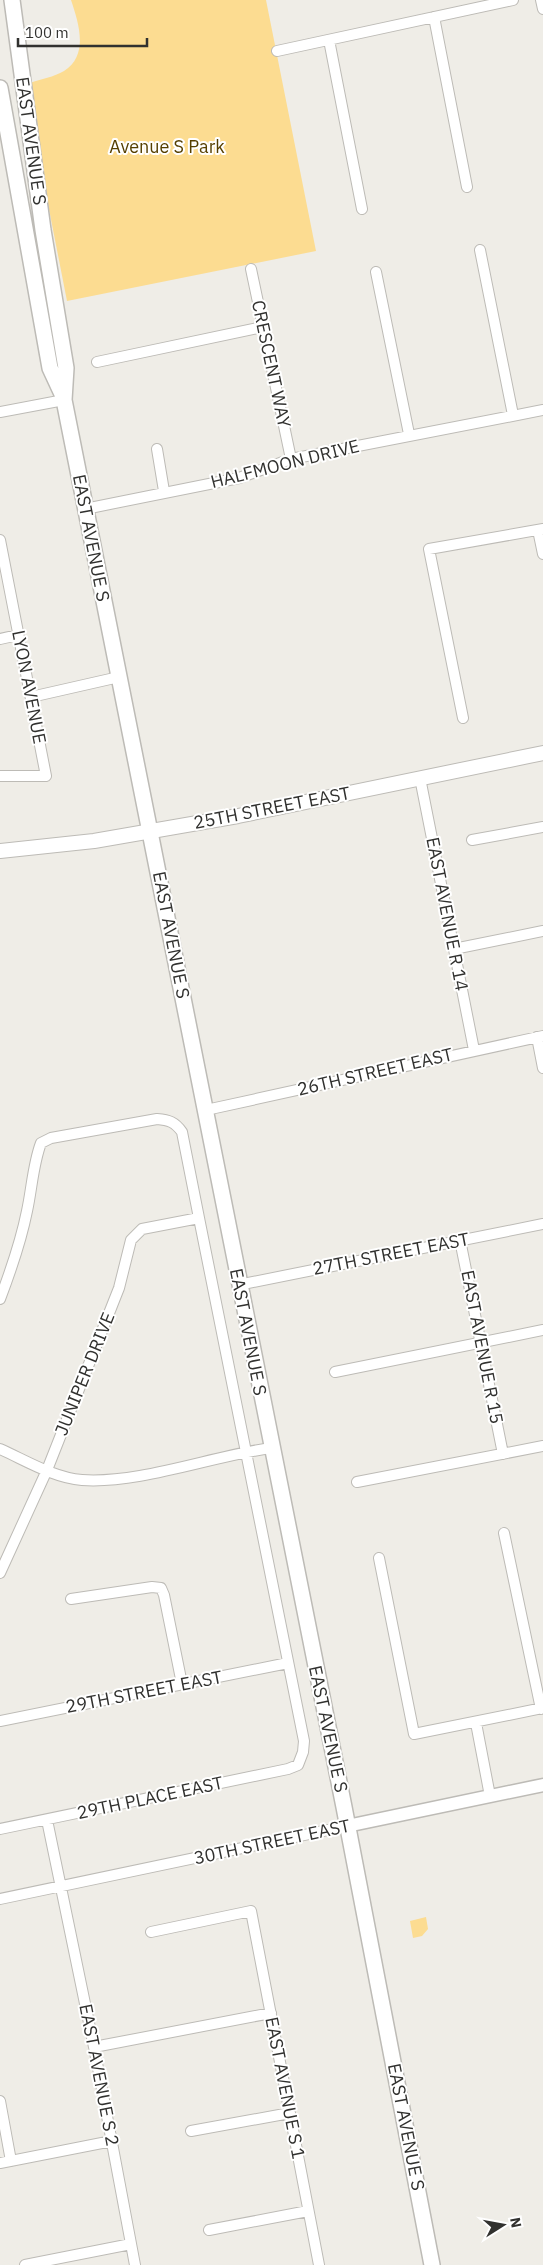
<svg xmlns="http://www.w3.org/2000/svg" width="543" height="2265" font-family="'IBM Plex Sans',sans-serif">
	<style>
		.green { fill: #fcdc91 }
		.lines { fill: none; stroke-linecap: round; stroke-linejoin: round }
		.minor-casing { stroke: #bdbbb6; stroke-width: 12 }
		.tertiary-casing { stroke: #bdbbb6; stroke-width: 15 }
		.secondary-casing { stroke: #bdbbb6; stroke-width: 16 }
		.primary-casing { stroke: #bdbbb6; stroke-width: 18 }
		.minor { stroke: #fff; stroke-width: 10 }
		.tertiary { stroke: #fff; stroke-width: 12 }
		.secondary { stroke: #fff; stroke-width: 14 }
		.primary { stroke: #fff; stroke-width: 15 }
		.labels { text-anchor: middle; stroke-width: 4; stroke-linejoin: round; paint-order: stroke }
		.street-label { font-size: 18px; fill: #31312f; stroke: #fff }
		.park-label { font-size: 18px; fill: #553f00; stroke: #fff }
	</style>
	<rect width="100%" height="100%" fill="#efede7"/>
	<path class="green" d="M71,0h195l50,251 -249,50 -19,-97 -18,-121c11,-4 24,-6 34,-12 25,-16 15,-47 7,-71z
		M426,1917l2,12 -6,7 -9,2 -3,-17z"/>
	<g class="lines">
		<defs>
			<path id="minor" d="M541,0l2,9
				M434,17l33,170
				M329,40l33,169
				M277,51l236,-51
				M480,250l33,165
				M251,269l40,190
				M376,272l33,162
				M97,362l166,-35
				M0,412l64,-12
				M157,449l7,42
				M85,509l154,-31 52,-19 252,-49
				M538,530l5,24
				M0,540l46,236h-46
				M0,639l18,-4
				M31,697l88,-20
				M463,718l-34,-169 114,-20
				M420,778l54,272
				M472,840l71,-13
				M454,949l89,-18
				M537,1037l6,31
				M206,1110l337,-74
				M460,1240l43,214
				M238,1285l305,-61
				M0,1299c11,-29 21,-58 27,-88 5,-23 6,-47 14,-68l10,-5 106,-19c12,1 18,3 25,13l17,86 105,523 -1,11 -5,13 -10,4 -288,60
				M335,1372l208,-42
				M0,1449c25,11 54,29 82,31 58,4 130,-24 189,-32
				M357,1482l186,-36
				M504,1533l37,176
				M379,1558l35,176 129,-26
				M0,1573l47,-103 72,-182 12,-48 11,-11 57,-11
				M71,1599l81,-12 9,1 3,7 18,89
				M0,1721l288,-58
				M476,1723l14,73
				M47,1820l47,227 41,218
				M0,1899l347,-73
				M151,1932l100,-21 68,354
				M94,2047l177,-34
				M0,2101l11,60
				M191,2131l99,-18
				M0,2163l112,-22
				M209,2230l99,-19
				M25,2265l106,-21"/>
			<path id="tertiary" d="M347,1826l196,-41"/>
			<path id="secondary" d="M0,851l94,-10 144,-25 305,-63"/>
			<path id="primary" d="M12,0l31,230 23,138 -2,32 280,1407 88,458
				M0,88l50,280 13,28"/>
		</defs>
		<use href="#minor" class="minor-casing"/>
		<use href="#tertiary" class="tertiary-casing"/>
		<use href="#secondary" class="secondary-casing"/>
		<use href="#primary" class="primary-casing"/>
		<use href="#minor" class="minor"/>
		<use href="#tertiary" class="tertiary"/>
		<use href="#secondary" class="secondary"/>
		<use href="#primary" class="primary"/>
	</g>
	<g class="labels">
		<g class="street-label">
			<text transform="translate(31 141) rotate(82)" y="6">EAST AVENUE S</text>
			<text transform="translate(271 364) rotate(78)" y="6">CRESCENT WAY</text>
			<text transform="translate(285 464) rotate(-14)" y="6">HALFMOON DRIVE</text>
			<text transform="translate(91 538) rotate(79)" y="6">EAST AVENUE S</text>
			<text transform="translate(29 687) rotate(79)" y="6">LYON AVENUE</text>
			<text transform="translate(272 808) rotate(-11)" y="6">25TH STREET EAST</text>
			<text transform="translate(447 914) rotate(79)" y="6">EAST AVENUE R 14</text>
			<text transform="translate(171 935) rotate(79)" y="6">EAST AVENUE S</text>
			<text transform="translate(375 1072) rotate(-13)" y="6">26TH STREET EAST</text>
			<text transform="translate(391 1254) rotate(-11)" y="6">27TH STREET EAST</text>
			<text transform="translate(248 1332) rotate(79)" y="6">EAST AVENUE S</text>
			<text transform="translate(482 1347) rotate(79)" y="6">EAST AVENUE R 15</text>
			<text transform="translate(85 1374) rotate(-68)" y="6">JUNIPER DRIVE</text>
			<text transform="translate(144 1692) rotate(-11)" y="6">29TH STREET EAST</text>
			<text transform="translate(328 1729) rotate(78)" y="6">EAST AVENUE S</text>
			<text transform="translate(150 1798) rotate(-12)" y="6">29TH PLACE EAST</text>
			<text transform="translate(272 1842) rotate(-12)" y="6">30TH STREET EAST</text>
			<text transform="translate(99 2075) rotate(79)" y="6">EAST AVENUE S 2</text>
			<text transform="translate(285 2088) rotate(79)" y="6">EAST AVENUE S 1</text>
			<text transform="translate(406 2127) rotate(79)" y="6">EAST AVENUE S</text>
		</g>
		<g class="park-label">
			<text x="167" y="153">Avenue S Park</text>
		</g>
	</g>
	<g transform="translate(503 2225) rotate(79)" stroke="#ffffff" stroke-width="4" paint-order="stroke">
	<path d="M0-4L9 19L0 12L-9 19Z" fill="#31312f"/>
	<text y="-8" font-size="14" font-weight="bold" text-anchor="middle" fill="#31312f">N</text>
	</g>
	<path d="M18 38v8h129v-8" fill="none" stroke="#31312f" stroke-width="2.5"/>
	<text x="25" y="38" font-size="15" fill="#31312f" stroke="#ffffff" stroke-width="4" paint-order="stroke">100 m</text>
</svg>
